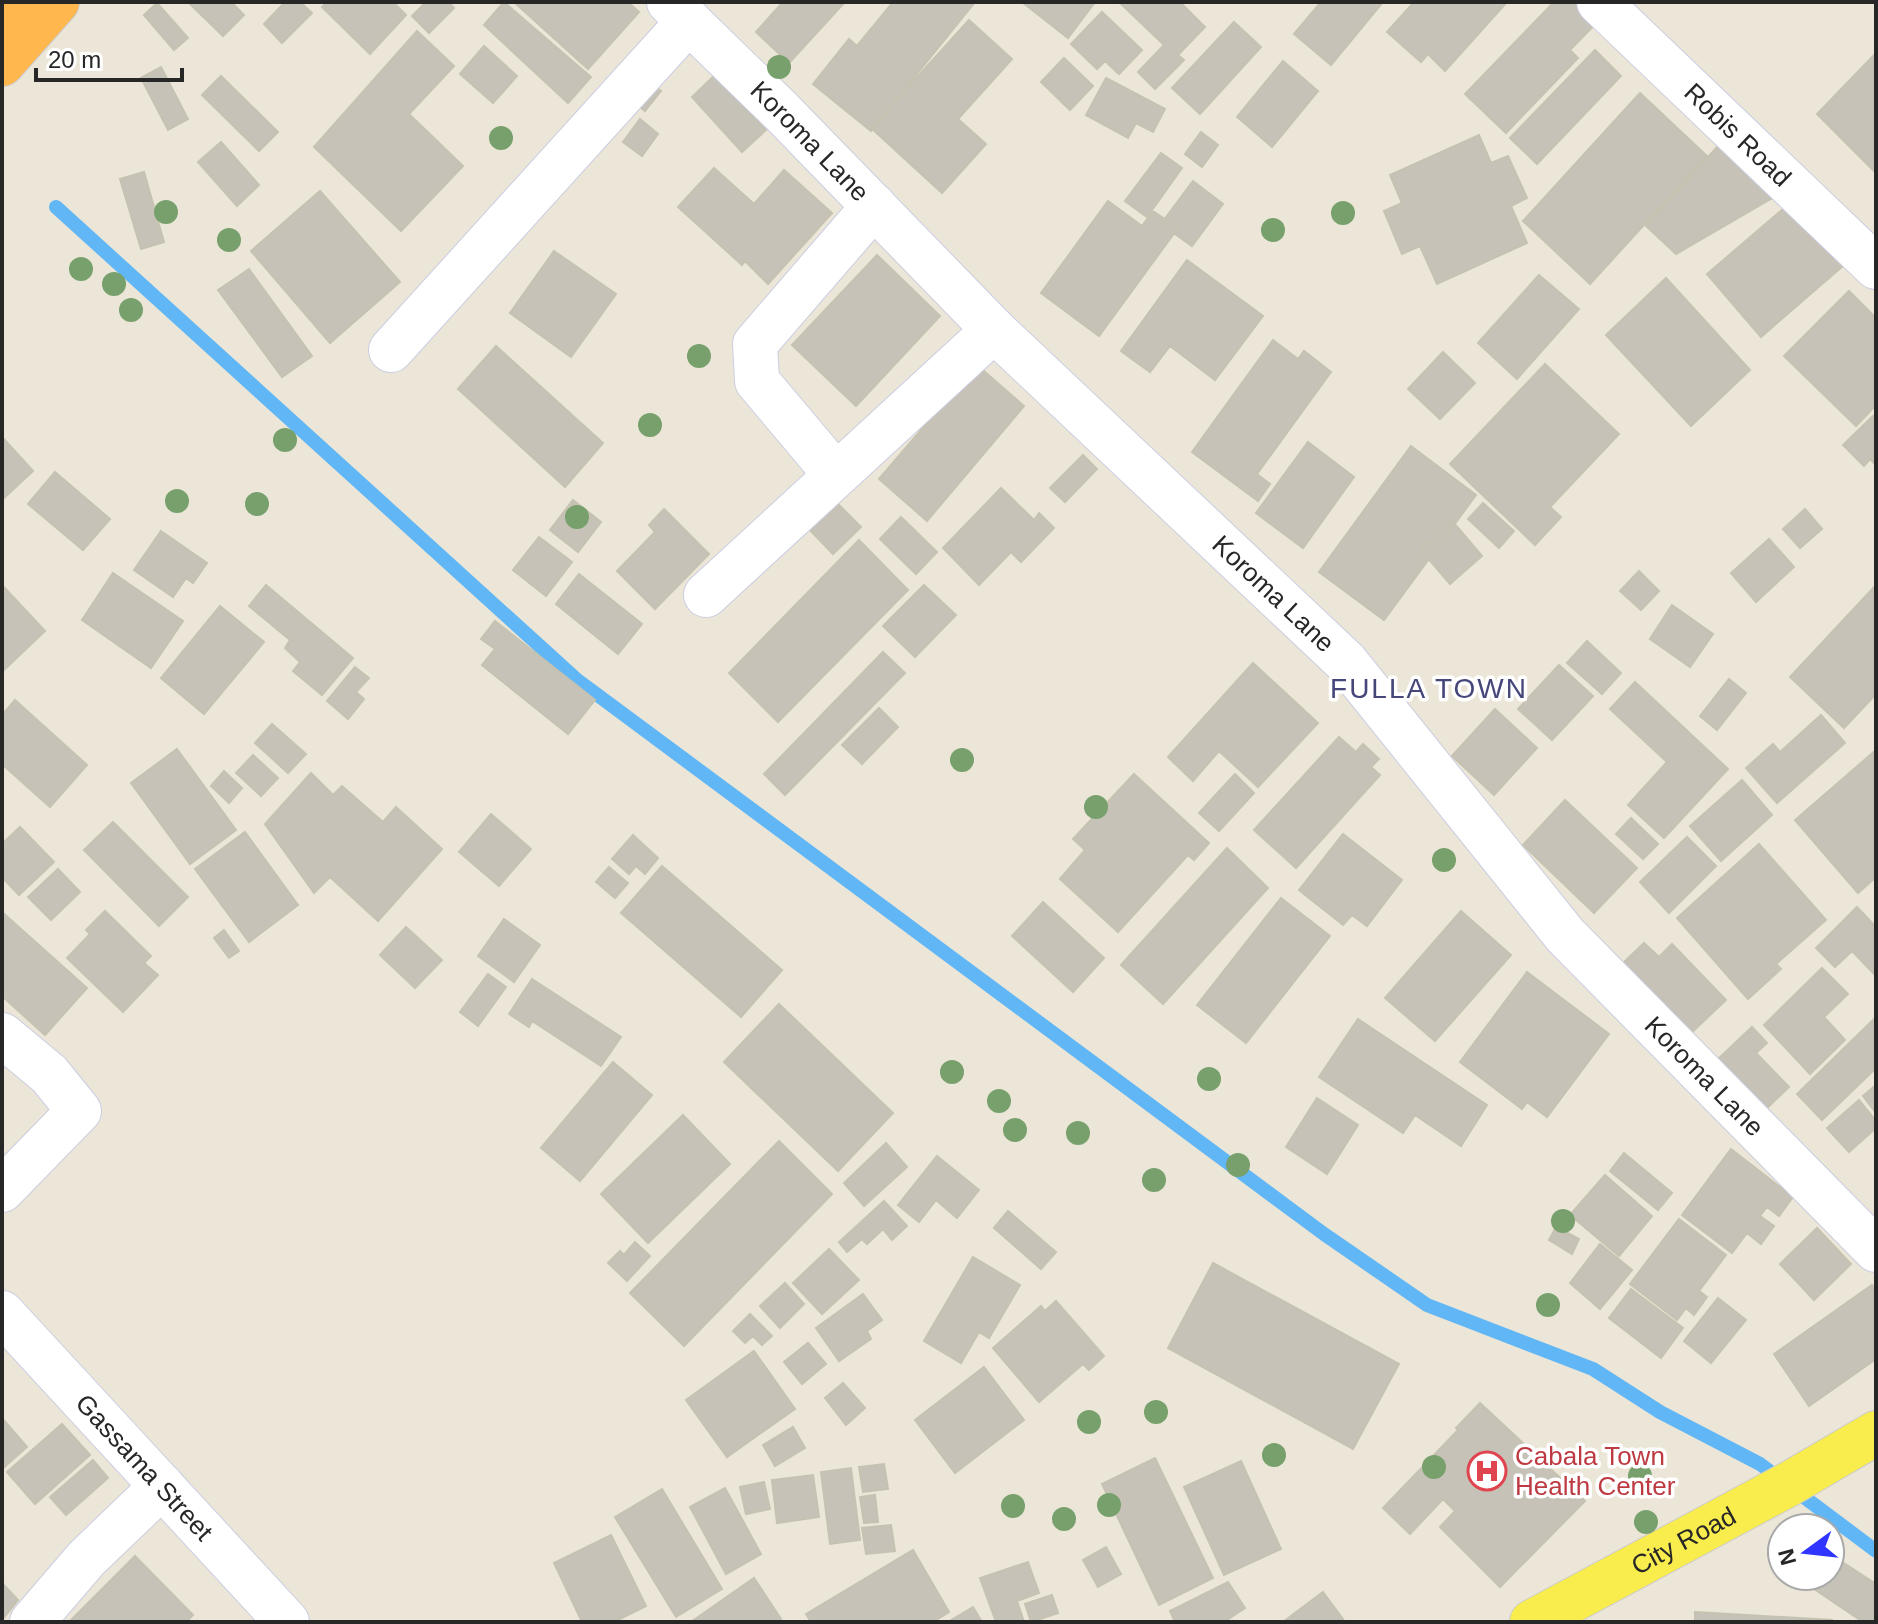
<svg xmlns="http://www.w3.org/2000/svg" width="1878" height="1624" font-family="Arial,sans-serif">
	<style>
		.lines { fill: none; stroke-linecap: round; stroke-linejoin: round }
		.stream { stroke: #61b6f5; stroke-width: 14 }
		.building { fill: #c6c2b7; stroke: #c6c2b1; stroke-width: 2 }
		.minor-casing { stroke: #cccde2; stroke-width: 46 }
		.major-casing { stroke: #cbcbcb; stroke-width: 46 }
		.highway-casing { stroke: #cbcbcb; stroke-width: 46 }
		.minor { stroke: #fff; stroke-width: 44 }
		.major { stroke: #f9ed4e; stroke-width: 44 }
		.highway { stroke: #ffb74e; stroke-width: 44 }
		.tree { fill: #77a06c }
		.labels { text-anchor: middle; stroke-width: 7; stroke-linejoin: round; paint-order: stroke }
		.street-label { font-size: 26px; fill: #272727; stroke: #fff }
		.health-label { font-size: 26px; fill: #be3a42; stroke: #fff; text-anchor: start }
		.neighbourhood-label { font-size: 28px; letter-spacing: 2px; fill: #45467a; stroke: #fff }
	</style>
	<rect width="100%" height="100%" fill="#ebe6d7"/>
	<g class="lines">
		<path class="stream" d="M56,207l520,472 748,555 103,71 166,64 67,43 100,52 116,87"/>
	</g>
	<path class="building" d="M188,2h43l13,13 -21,21z
		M285,2h15l12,11 -30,30 -18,-19z
		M327,2h66l13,13 -36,39 -48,-47z
		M426,2h22l6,6 -25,25 -17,-17z
		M504,2l87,75 -23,26 -84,-78z
		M514,2h114l11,10 -51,57z
		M783,2h62l-56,61 -33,-31z
		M893,2h82l-104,129 -58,-47 36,-45 8,7z
		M1022,2h73l-27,36z
		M1119,2h61l25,25 -27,28 6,5 -29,29 -17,-17 26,-27z
		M1321,2h62l-52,63 -37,-31z
		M1414,2h93l-62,69 -17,-17 -7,8 -34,-30z
		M1554,2h43l10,10 -37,38 8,8 -72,75 -41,-39z
		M157,3l31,35 -14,12 -30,-35z
		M1102,12l40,38 -23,24 -14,-13 -8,8 -26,-25z
		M969,20l43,39 -54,60 28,25 -44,49 -71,-65z
		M1234,22l27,25 -61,67 -28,-26z
		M417,31l37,35 -45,48 54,52 -62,65 -87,-84z
		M484,46l33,30 -24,27 -33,-29z
		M1595,50l26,26 -84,88 -27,-26z
		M1876,53v120l-59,-59z
		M1064,58l29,28 -23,24 -29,-28z
		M1283,61l35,30 -46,56 -35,-30z
		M161,67l27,52 -20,11 -27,-52z
		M715,75l51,55 -24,22 -50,-55z
		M221,76l57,56 -19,19 -57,-56z
		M643,78l18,13 -16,20 -17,-14z
		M1106,78l59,31 -12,23 -17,-9 -8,15 -42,-23z
		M1640,93l67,63 -117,128 -67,-63z
		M640,119l18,15 -16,22 -19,-14z
		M1201,132l17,13 -16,22 -17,-13z
		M1479,135l12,28 17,-7 19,42 -16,8 16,37 -90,41 -17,-38 -18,8 -18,-43 18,-8 -12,-28z
		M221,142l38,43 -22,21 -39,-44z
		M1718,146l56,51 -98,57 -30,-28z
		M1161,153l21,15 -35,49 -22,-16z
		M714,168l40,36 30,-34 48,43 -64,71 -23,-23 -3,4 -64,-58z
		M144,172l20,70 -23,7 -21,-70z
		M1193,181l30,23 -31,42 -31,-22z
		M320,191l80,91 -70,61 -79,-92z
		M1108,201l34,25 11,-15 25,17 -79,108 -58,-43z
		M1790,203l53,63 -82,71 -54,-63z
		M554,251l62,43 -45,63 -61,-44z
		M877,255l63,61 -84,90 -64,-61z
		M1187,260l76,56 -48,64 -45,-34 -20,26 -29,-21z
		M249,269l63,87 -30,21 -64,-87z
		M1539,275l40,34 -62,70 -39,-36z
		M1666,278l84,92 -59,56 -85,-91z
		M1849,291l27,27v87l-20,21 -72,-70z
		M1273,340l25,19 6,-8 27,21 -74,102 13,10 -12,17 -66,-49z
		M496,346l107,97 -38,44 -107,-98z
		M1443,352l32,31 -35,36 -32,-30z
		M1545,364l74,70 -69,73 11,10 -26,28 -85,-81z
		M977,365l47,41 -97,115 -48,-42z
		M1873,416l3,3v46l-6,-6 -6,7 -21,-21z
		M2,437l31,34 -31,29z
		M1308,442l46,35 -51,71 -47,-35z
		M1411,446l65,49 -92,125 -65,-48z
		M1083,455l14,14 -32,33 -15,-14z
		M55,472l55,47 -27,31 -55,-46z
		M1001,488l33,32 5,-7 15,15 -33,34 -10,-10 -32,33 -36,-37z
		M832,498l29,29 -28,27 -28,-29z
		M573,500l28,22 -23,30 -28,-22z
		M1483,503l31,28 -15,17 -31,-29z
		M664,509l45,45 -54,55 -38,-38 38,-39 -6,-7z
		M1805,509l17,20 -22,19 -17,-19z
		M901,517l36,35 -21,22 -36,-35z
		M1453,522l29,34 -32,28 -29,-34z
		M161,531l46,32 -14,20 -7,-5 -13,19 -39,-27z
		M539,537l33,25 -26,34 -33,-26z
		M1769,539l25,28 -38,35 -25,-29z
		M859,540l49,50 -130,132 -49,-49z
		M1639,571l20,20 -18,19 -21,-19z
		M113,573l70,48 -32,47 -69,-48z
		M579,574l63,50 -24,30 -62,-50z
		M2,585l43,46 -43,41z
		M266,585l87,73 -31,37 -29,-24 7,-9 -15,-14 5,-8 -41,-34z
		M924,585l32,30 -41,42 -32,-31z
		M1876,585v109l-32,34 -54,-51z
		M1672,605l41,29 -23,33 -40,-28z
		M220,606l44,36 -60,72 -43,-36z
		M495,621l100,79 -27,34 -86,-69 13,-16 -14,-10z
		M1587,641l34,32 -19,21 -35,-31z
		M883,652l22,21 -120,122 -21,-21z
		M1253,663l65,60 -60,64 -39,-36 -26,30 -25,-24z
		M1559,665l34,31 -41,44 -34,-31z
		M355,667l14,11 -13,14 8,7 -16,20 -21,-18z
		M1729,679l17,14 -29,37 -17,-14z
		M1635,682l93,87 -64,69 -36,-33 39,-43 -57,-53z
		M15,700l72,65 -37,42 -48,-43v-49z
		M879,708l19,19 -36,37 -20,-19z
		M1495,709l42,39 -43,47 -42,-39z
		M1821,715l24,28 -68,60 -31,-35 27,-24 7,8z
		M272,724l34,30 -18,19 -33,-30z
		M1339,737l17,15 7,-8 16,15 -8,8 9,8 -84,93 -42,-38z
		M177,749l59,81 -46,34 -59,-81z
		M1876,750v127l-18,16 -63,-73z
		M253,755l25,23 -17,18 -25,-23z
		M224,771l18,17 -13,15 -18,-17z
		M311,773l22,22 9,-9 41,36 13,-15 46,42 -64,72 -48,-44 -16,16 -49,-69z
		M1134,774l75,69 -15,17 -6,-5 -70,77 -58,-53 25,-29 -12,-11z
		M1235,774l19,19 -35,38 -20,-18z
		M1742,780l30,35 -51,46 -31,-35z
		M1565,800l72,68 -43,45 -71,-68z
		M491,814l40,35 -32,37 -40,-34z
		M1631,818l27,26 -15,15 -27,-25z
		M113,822l75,75 -29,29 -75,-76z
		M20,827l34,35 -35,33 -17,-18v-33z
		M245,832l53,73 -49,37 -54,-73z
		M1343,834l59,46 -35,46 -15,-11 -9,10 -44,-35z
		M633,835l25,23 -13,16 -9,-8 -7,8 -17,-15z
		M1687,837l29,29 -47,47 -29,-31z
		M1759,844l67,76 -50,44 5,5 -33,30 -71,-81z
		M1227,848l41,40 -105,116 -42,-39z
		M662,866l120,104 -41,47 -120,-104z
		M609,867l19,16 -13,15 -19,-16z
		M58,869l22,23 -29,28 -23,-23z
		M1281,898l49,38 -84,107 -49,-38z
		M1043,902l61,56 -31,34 -61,-56z
		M1857,907l19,20v49l-24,-25 -17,16 -19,-19z
		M105,911l46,45 -7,7 14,12 -35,37 -56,-54 23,-24 -4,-4z
		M1461,911l50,44 -76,86 -50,-43z
		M2,912l85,76 -42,47 -43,-39z
		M504,919l36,26 -26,37 -36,-26z
		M406,927l36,33 -27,28 -35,-33z
		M224,930l15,21 -10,7 -15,-20z
		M1644,943l15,14 13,-13 54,56 -37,35 -68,-70z
		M1822,968l26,26 -24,23 21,23 -35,34 -46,-49z
		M1527,972l82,62 -62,83 -20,-15 -5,7 -62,-47z
		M488,974l18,13 -28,39 -18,-14z
		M532,979l89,58 -20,29 -69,-45 -3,6 -20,-13z
		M779,1004l114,109 -55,58 -114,-109z
		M1876,1017v51l-54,52 -25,-26z
		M1358,1019l129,86 -26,41 -46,-31 -12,18 -84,-56z
		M1752,1027l15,16 -11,10 33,34 -23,22 -48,-50z
		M613,1062l39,33 -72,86 -39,-33z
		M1876,1085v28l-13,-17z
		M1317,1098l41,27 -31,49 -41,-27z
		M1859,1100l17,21v7l-27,24 -22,-24z
		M683,1115l47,49 -82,79 -47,-49z
		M779,1141l53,53 -148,152 -54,-53z
		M886,1143l21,24 -43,39 -20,-23z
		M1731,1149l62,48 -14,19 -12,-9 -7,9 14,10 -13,18 -14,-11 -15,20 -50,-38z
		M1624,1153l48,40 -14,17 -48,-39z
		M937,1156l42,34 -22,28 -21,-18 -17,22 -21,-17z
		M1605,1175l47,41 -33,40 -49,-41z
		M884,1201l23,25 -15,14 -9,-11 -16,15 -5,-5 -15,13 -8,-10z
		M1008,1211l48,41 -15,17 -47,-41z
		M1679,1219l47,36 -27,36 8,6 -13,18 -8,-7 -9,12 -47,-36z
		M1556,1227l23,12 -7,15 -23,-14z
		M1817,1228l34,36 -37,36 -34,-36z
		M635,1242l15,14 -23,25 -19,-18 12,-12 4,4z
		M1600,1244l32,26 -32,39 -30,-26z
		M829,1249l30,31 -37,34 -29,-31z
		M973,1257l47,28 -31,53 -10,-6 -18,31 -37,-22z
		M1213,1263l186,101 -46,85 -185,-101z
		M785,1283l19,21 -24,24 -20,-22z
		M1872,1285l4,6v68l-67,47 -35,-52z
		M1631,1289l52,39 -22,30 -52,-40z
		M863,1294l19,26 -15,11 4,8 -32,22 -23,-33z
		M1718,1298l28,22 -35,43 -27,-22z
		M1056,1301l48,55 -15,14 -6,-6 -44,38 -46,-54 48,-42 4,5z
		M750,1314l22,22 -10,9 -9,-9 -8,7 -12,-12z
		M808,1343l18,21 -24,20 -18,-22z
		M754,1351l41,58 -68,48 -41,-57z
		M984,1367l40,53 -69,53 -40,-53z
		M843,1383l22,25 -19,17 -21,-27z
		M1480,1403l105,98 -85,86 -60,-60 15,-16 -12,-12 -33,35 -27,-26 75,-78 -2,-2z
		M2,1418l25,29 -25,22z
		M62,1424l28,31 -55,49 -28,-32z
		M793,1427l12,21 -30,18 -12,-21z
		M1155,1458l58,120 -54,27 -57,-121z
		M93,1460l15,18 -42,37 -16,-18z
		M1241,1461l40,88 -57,26 -40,-88z
		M884,1464l4,25 -25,3 -4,-25z
		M851,1468l9,72 -30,4 -9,-72z
		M813,1475l6,42 -42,6 -5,-43z
		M764,1482l6,27 -24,5 -6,-27z
		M725,1488l36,66 -35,20 -36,-67z
		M662,1489l60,100 -46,28 -61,-100z
		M875,1495l3,27 -14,1 -4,-26z
		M891,1525l4,26 -29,3 -4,-26z
		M611,1535l35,71 -32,16h-32l-28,-59z
		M1106,1547l15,27 -23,13 -15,-27z
		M913,1550l36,62 -16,10h-122l-5,-8z
		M1830,1554l46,30v38h-13l-68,-46h35z
		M135,1556l58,59 -7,7h-117z
		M1028,1562l11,31 -22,8 7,21h-28l-16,-44z
		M754,1578l27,41 -5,3h-85z
		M1228,1582l17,26 -21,14h-49l-5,-11z
		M2,1583l16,17 -16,20z
		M1323,1592l20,27 -4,3h-56z
		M1052,1595l6,18 -27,9 -6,-18z
		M973,1607l9,15h-34z
		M1695,1612l137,8v2h-137z"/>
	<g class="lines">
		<defs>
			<g id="minor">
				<path id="s1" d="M669,2l113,110 212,218 352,332 219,273 311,315"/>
				<path id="s2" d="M1599,2l277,265"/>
				<path d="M391,350l298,-329"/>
				<path d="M836,475l-79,-94 -2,-37 119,-138"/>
				<path d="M706,595l288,-265"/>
				<path d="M2,1035l47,39 30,37 -77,79"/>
				<path id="s3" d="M2,1313l285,309"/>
				<path d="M32,1622l54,-63 76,-73"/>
			</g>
			<g id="major">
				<path id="s4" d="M1532,1622l257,-138 87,-51"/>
			</g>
			<path id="highway" d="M2,13l10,-11
				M2,64l55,-62"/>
		</defs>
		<use href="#minor" class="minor-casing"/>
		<use href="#major" class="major-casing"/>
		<use href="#highway" class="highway-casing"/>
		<use href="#minor" class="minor"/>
		<use href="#major" class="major"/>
		<use href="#highway" class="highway"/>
	</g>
	<g class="tree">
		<circle cx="779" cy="67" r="12"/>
		<circle cx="501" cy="138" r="12"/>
		<circle cx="166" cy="212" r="12"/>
		<circle cx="1343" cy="213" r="12"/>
		<circle cx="1273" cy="230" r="12"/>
		<circle cx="229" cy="240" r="12"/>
		<circle cx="81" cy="269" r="12"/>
		<circle cx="114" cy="284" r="12"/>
		<circle cx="131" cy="310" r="12"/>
		<circle cx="699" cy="356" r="12"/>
		<circle cx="650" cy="425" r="12"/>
		<circle cx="285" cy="440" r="12"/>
		<circle cx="177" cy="501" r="12"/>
		<circle cx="257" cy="504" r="12"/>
		<circle cx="577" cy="517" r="12"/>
		<circle cx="962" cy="760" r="12"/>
		<circle cx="1096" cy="807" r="12"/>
		<circle cx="1444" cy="860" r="12"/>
		<circle cx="952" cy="1072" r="12"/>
		<circle cx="1209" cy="1079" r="12"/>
		<circle cx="999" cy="1101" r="12"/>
		<circle cx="1015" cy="1130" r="12"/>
		<circle cx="1078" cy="1133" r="12"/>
		<circle cx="1238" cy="1165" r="12"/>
		<circle cx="1154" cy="1180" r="12"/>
		<circle cx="1563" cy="1221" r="12"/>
		<circle cx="1548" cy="1305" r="12"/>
		<circle cx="1156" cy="1412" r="12"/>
		<circle cx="1089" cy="1422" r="12"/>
		<circle cx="1274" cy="1455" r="12"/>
		<circle cx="1434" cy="1467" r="12"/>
		<circle cx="1640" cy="1476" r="12"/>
		<circle cx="1109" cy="1505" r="12"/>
		<circle cx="1013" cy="1506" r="12"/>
		<circle cx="1064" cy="1519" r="12"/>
		<circle cx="1646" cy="1522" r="12"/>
	</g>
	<defs>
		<symbol id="hospital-ring" viewBox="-11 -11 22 22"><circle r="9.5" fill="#fff" stroke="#e0444e" stroke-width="1.5"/><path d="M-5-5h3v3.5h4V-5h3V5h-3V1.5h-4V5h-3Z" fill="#e0444e"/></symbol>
	</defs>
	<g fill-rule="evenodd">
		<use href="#hospital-ring" x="1465" y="1449" width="44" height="44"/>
	</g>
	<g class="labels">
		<g class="street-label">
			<text dy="9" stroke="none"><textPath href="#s2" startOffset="192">Robis Road</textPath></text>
			<text dy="9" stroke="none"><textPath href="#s1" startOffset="198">Koroma Lane</textPath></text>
			<text dy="9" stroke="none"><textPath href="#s1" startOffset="846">Koroma Lane</textPath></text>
			<text dy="9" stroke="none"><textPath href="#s1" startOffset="1494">Koroma Lane</textPath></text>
			<text dy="9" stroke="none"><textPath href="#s3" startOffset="210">Gassama Street</textPath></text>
			<text dy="9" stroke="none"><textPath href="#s4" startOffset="172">City Road</textPath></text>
		</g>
		<g class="health-label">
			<text x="1515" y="1465">Cabala Town<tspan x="1515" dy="30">Health Center</tspan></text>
		</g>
		<g class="neighbourhood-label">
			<text x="1429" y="698">FULLA TOWN</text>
		</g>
	</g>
	<rect width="1878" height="1624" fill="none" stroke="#272727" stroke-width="8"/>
	<g transform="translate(1806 1552) rotate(255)"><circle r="38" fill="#ffffff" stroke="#a9a9a9" stroke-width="2"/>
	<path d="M0-6L14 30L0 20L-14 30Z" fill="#3035ff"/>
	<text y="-12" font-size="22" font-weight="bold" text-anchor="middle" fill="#272727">N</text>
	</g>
	<path d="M36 68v12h146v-12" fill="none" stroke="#272727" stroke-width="4"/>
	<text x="48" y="68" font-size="24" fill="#272727" stroke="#ffffff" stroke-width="6" paint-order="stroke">20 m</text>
</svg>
